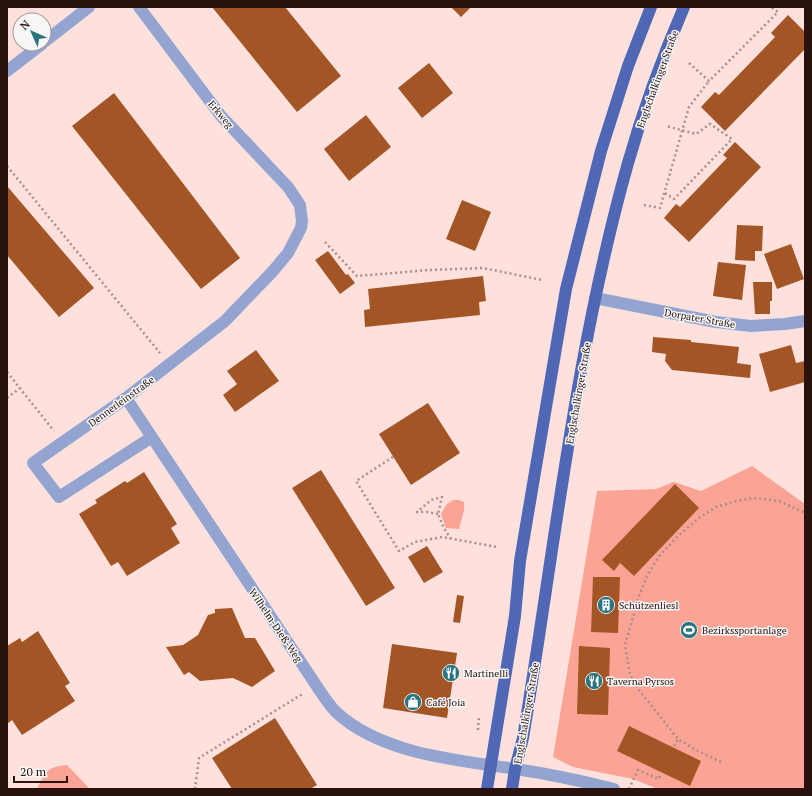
<svg xmlns="http://www.w3.org/2000/svg" width="812" height="796" font-family="'PT Serif',serif">
	<style>
		.green { fill: #fba395 }
		.building { fill: #a35526 }
		.lines { fill: none; stroke-linecap: round; stroke-linejoin: round }
		.path { stroke: #a98e8a; stroke-width: 2.5; stroke-dasharray: 2 3; stroke-linecap: butt }
		.minor { stroke: #94a4d0; stroke-width: 12 }
		.major { stroke: #4f67b5; stroke-width: 12 }
		.labels { text-anchor: middle; stroke-width: 3; stroke-linejoin: round; paint-order: stroke }
		.street-label { font-size: 10px; fill: #29110d; stroke: #f6f6f6 }
		.poi-label { font-size: 10px; fill: #29110d; stroke: #f6f6f6; text-anchor: start }
	</style>
	<rect width="100%" height="100%" fill="#fee1dc"/>
	<path class="green" d="M752,466l53,38v285h-147l-25,-10 -60,-12 -20,-10 44,-266 59,-2 18,-7 27,9z
		M453,500h6l5,2v8l-5,19 -13,-1 -5,-14 6,-10z
		M67,765l23,24h-53c9,-17 9,-22 30,-24z"/>
	<path class="building" d="M212,7h73l56,69 -44,36z
		M451,7h20l-10,10z
		M788,15l17,17v17l-80,82 -24,-24 14,-15 4,3 56,-58 -4,-4z
		M429,63l24,30 -31,25 -24,-30z
		M114,93l126,165 -39,31 -129,-163z
		M366,115l25,32 -42,34 -25,-32z
		M735,142l26,25 -72,75 -25,-24 12,-14 4,3 47,-49 -4,-3z
		M7,186l87,102 -35,29 -52,-62z
		M462,200l29,12 -16,39 -29,-12z
		M737,225l26,1 -1,25h-7v10l-20,-1z
		M791,244l13,35 -27,10 -13,-35z
		M328,251l18,24 2,-1 7,9 -15,11 -25,-34z
		M718,262l28,3 -4,35 -29,-4z
		M483,276l3,25 -7,1 1,13 -115,12 -1,-17 6,-1 -2,-20z
		M753,282h19v19h-2v13h-15z
		M653,337l38,3v2l48,5 -2,16 14,2 -1,13 -78,-8 -7,-9 1,-7 -14,-2z
		M791,345l5,18 9,-2v21l-35,10 -11,-38z
		M256,350l23,31 -44,31 -12,-17 14,-11 -10,-13z
		M428,403l32,50 -49,32 -32,-51z
		M321,470l74,118 -29,18 -74,-118z
		M144,472l33,52 -6,4 9,15 -53,33 -9,-14 -7,4 -32,-52 18,-11 -2,-3 30,-19 2,2z
		M675,484l24,24 -65,68 -14,-13 -6,8 -12,-11z
		M427,546l16,26 -19,11 -16,-26z
		M593,577h27l-2,56 -27,-1z
		M457,595l7,1 -4,27 -7,-1z
		M232,608l13,30h10l20,33 -23,16 -19,-9 -33,3 -11,-9 -5,3 -18,-28 17,-2 15,-10 10,-20 7,-2v-4z
		M38,631l32,52 -5,3 10,15 -53,34 -10,-15 -5,4v-78l13,-8 2,4z
		M392,644l65,9 -10,65 -64,-10z
		M579,646l31,2 -2,67 -31,-1z
		M275,718l42,67 -7,4h-78l-20,-31z
		M629,726l72,35 -11,25 -73,-35z"/>
	<g class="lines">
		<path class="path" d="M689,63l20,18 69,-69 -7,-5
			M7,166l153,187
			M665,193l9,6 58,-60 -22,-15 -14,10 -30,-8
			M644,205l16,3 29,-101 20,-26
			M325,242l32,34 72,-6 54,-2 59,12
			M7,372l47,59
			M7,398l13,-10
			M393,457l-37,24 43,70 16,-9 27,-5 55,10
			M438,514l-11,-2h-10l14,-12 11,-3 -4,17 5,12 7,12
			M478,730l1,-12
			M674,746l4,-7
			M721,762l-23,-11 -20,-12 -40,-50 -8,-14 -5,-30 14,-49 9,-22 12,-19 18,-19 21,-18 17,-11 20,-6 18,-3 25,3 26,12
			M195,789l4,-31 105,-65
			M629,789l9,-19 21,9 2,-6"/>
		<path class="minor" d="M139,7l82,109 67,71 12,18 2,16 -1,7 -13,25 -15,18 -48,50 -99,77 -93,65 26,34 93,-60
			M44,42l45,-35
			M7,71l35,-27
			M595,298l121,24 35,4 34,-2 20,-3
			M126,398l190,287c6,9 12,19 20,27 45,42 121,48 180,57 33,5 66,12 98,20"/>
		<path class="major" d="M487,789l28,-173 5,-55 46,-272 35,-138 27,-85 23,-59
			M512,789l3,-20 8,-31c32,-192 52,-387 105,-575 15,-53 34,-105 56,-156"/>
	</g>
	<defs>
		<symbol id="building-disc" viewBox="-11 -11 22 22"><circle r="9.5" fill="#2b737e" stroke="#f6f6f6"/><path d="M-4-6H4V6H1V3H-1V6H-4ZM-2.5-4.3h1.7v1.8h-1.7ZM.8-4.3h1.7v1.8H.8ZM-2.5-1h1.7V.8h-1.7ZM.8-1h1.7V.8H.8Z" fill="#fff"/></symbol>
		<symbol id="stadium-disc" viewBox="-11 -11 22 22"><circle r="9.5" fill="#2b737e" stroke="#f6f6f6"/><path d="M0-5a6.5 5 0 1 0 0 10a6.5 5 0 1 0 0-10ZM-3.5-1.8h7v3.6h-7Z" fill="#fff"/></symbol>
		<symbol id="restaurant-disc" viewBox="-11 -11 22 22"><circle r="9.5" fill="#2b737e" stroke="#f6f6f6"/><path d="M-5-6h1v4h1v-4h1v4h1v-4h1v5L-1.5 .5V6h-2V.5L-5-1ZM5-6V6H3V1.5H1.5Q1.5-4 5-6Z" fill="#fff"/></symbol>
		<symbol id="shop-disc" viewBox="-11 -11 22 22"><circle r="9.5" fill="#2b737e" stroke="#f6f6f6"/><path d="M-5-2.5h2.3a2.7 3.5 0 0 1 5.4 0H5L5.5 6h-11ZM-1.5-2.5h3a1.5 2.3 0 0 0-3 0Z" fill="#fff"/></symbol>
	</defs>
	<g fill-rule="evenodd">
		<use href="#building-disc" x="596" y="595" width="20" height="20"/>
		<use href="#stadium-disc" x="679" y="620" width="20" height="20"/>
		<use href="#restaurant-disc" x="441" y="663" width="20" height="20"/>
		<use href="#restaurant-disc" x="584" y="671" width="20" height="20"/>
		<use href="#shop-disc" x="403" y="692" width="20" height="20"/>
	</g>
	<g class="labels">
		<g class="street-label">
			<text transform="translate(657 79) rotate(-70)" y="4">Englschalkinger Straße</text>
			<text transform="translate(221 114) rotate(50)" y="4">Erkweg</text>
			<text transform="translate(700 318) rotate(10)" y="4">Dorpater Straße</text>
			<text transform="translate(578 393) rotate(-80)" y="4">Englschalkinger Straße</text>
			<text transform="translate(121 401) rotate(-36)" y="4">Dennerleinstraße</text>
			<text transform="translate(276 625) rotate(56)" y="4">Wilhelm-Dieß-Weg</text>
			<text transform="translate(526 713) rotate(-80)" y="4">Englschalkinger Straße</text>
		</g>
		<g class="poi-label">
			<text x="619" y="609">Schützenliesl</text>
			<text x="702" y="634">Bezirkssportanlage</text>
			<text x="464" y="677">Martinelli</text>
			<text x="607" y="685">Taverna Pyrsos</text>
			<text x="426" y="706">Café Joia</text>
		</g>
	</g>
	<rect width="812" height="796" fill="none" stroke="#29110d" stroke-width="16"/>
	<g transform="translate(32 32) rotate(315)"><circle r="19" fill="#f6f6f6" stroke="#a49a99"/>
	<path d="M0-3L7 15L0 10L-7 15Z" fill="#2b737e"/>
	<text y="-6" font-size="11" font-weight="bold" text-anchor="middle" fill="#29110d">N</text>
	</g>
	<path d="M14 776v6h53v-6" fill="none" stroke="#29110d" stroke-width="2"/>
	<text x="20" y="776" font-size="12" fill="#29110d" stroke="#f6f6f6" stroke-width="3" paint-order="stroke">20 m</text>
</svg>
